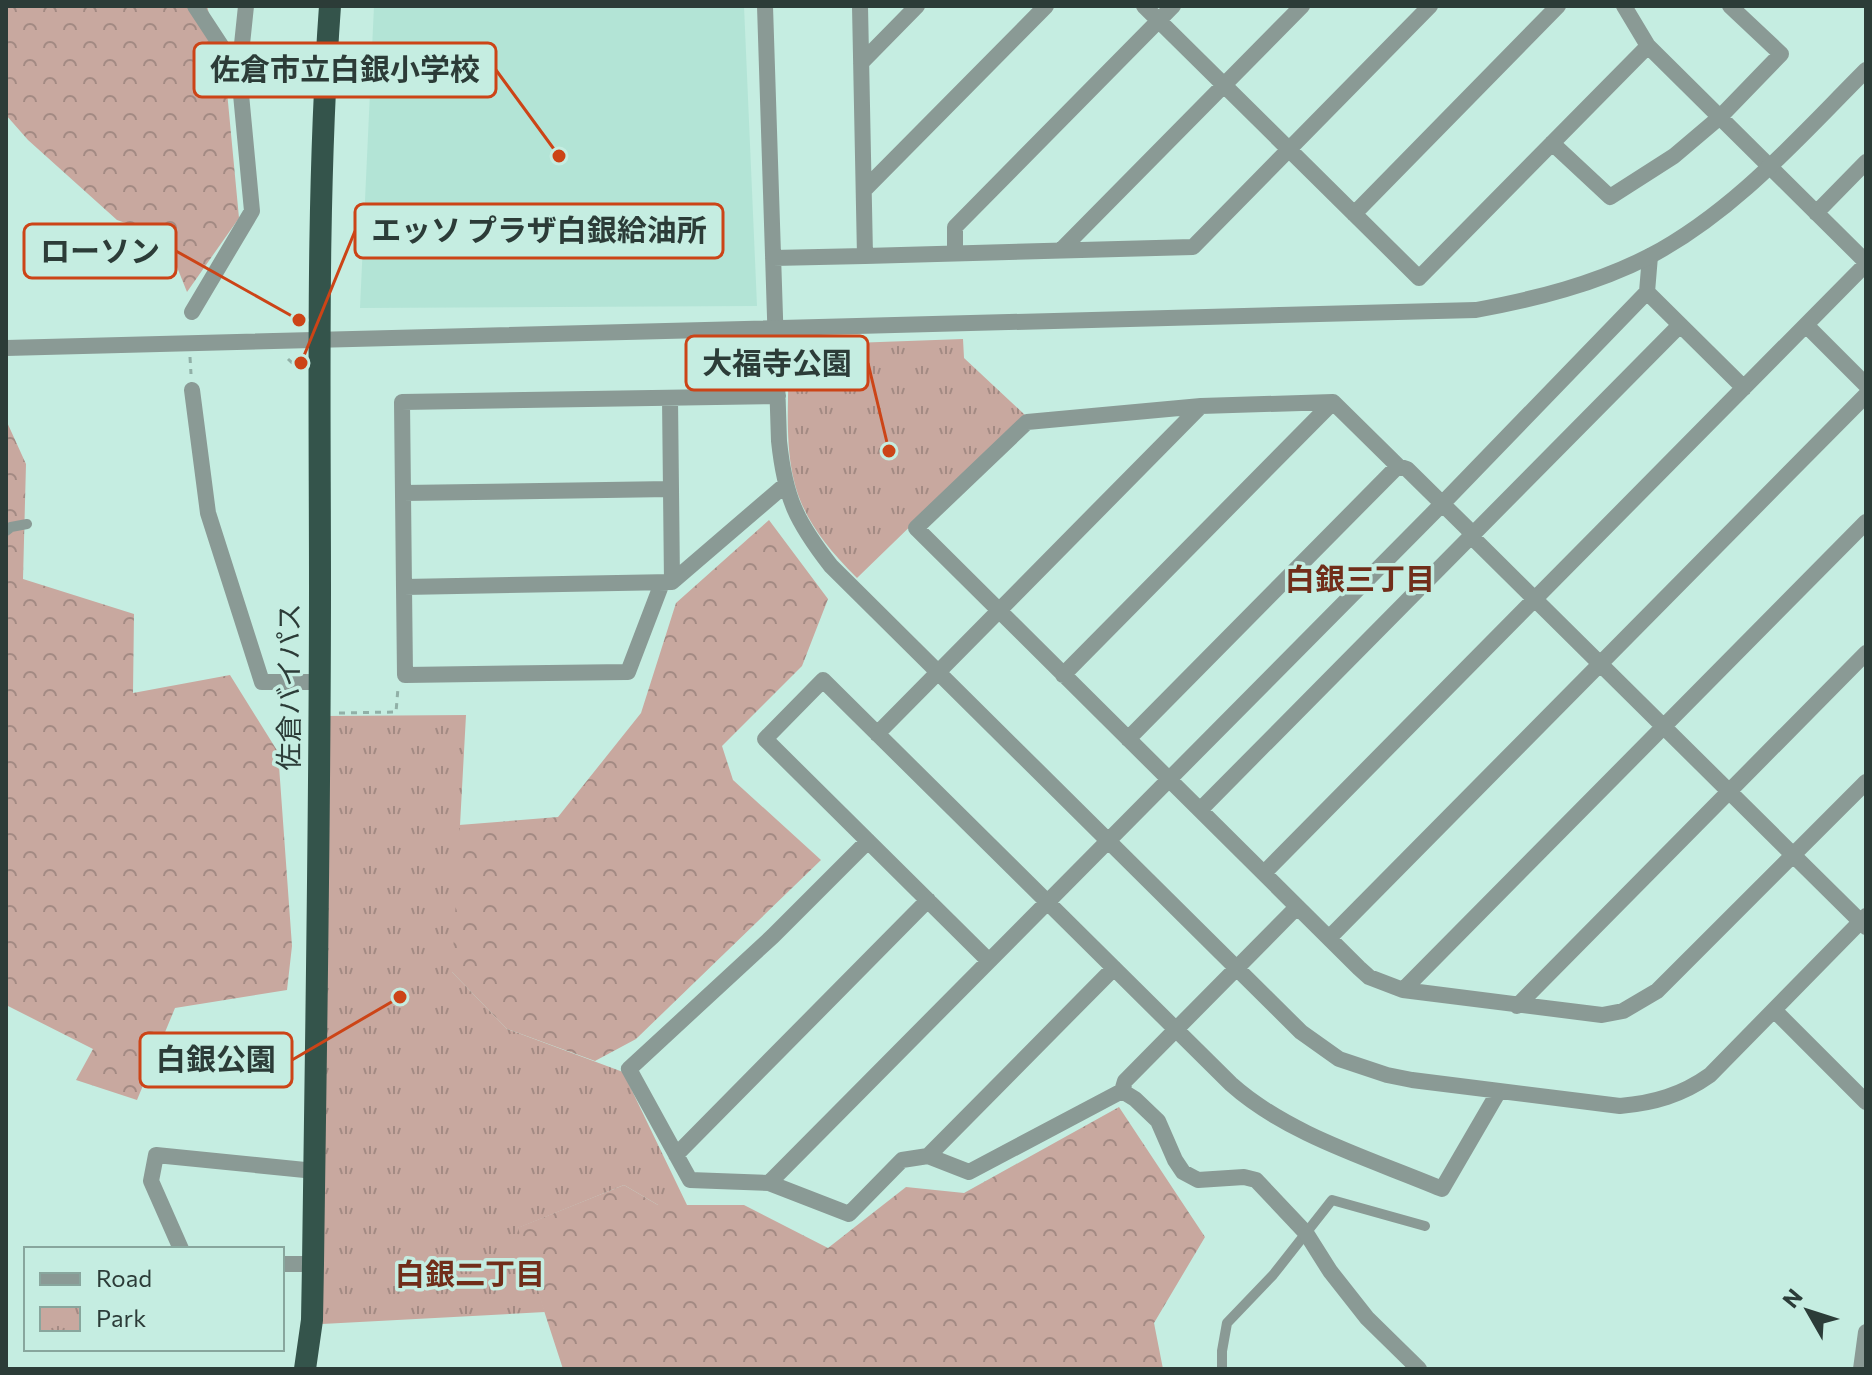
<svg xmlns="http://www.w3.org/2000/svg" width="1872" height="1375" font-family="Commissioner,'Noto Sans JP',sans-serif">
	<style>
		.built { fill: #b3e4d6 }
		.forest { fill: url(#forest-crowns) }
		.park { fill: url(#park-tufts) }
		.lines { fill: none; stroke-linecap: round; stroke-linejoin: round }
		.path { stroke: #91b0a7; stroke-width: 3; stroke-dasharray: 6 6; stroke-linecap: butt }
		.service { stroke: #8a9a95; stroke-width: 10 }
		.minor { stroke: #8a9a95; stroke-width: 16 }
		.tertiary { stroke: #8a9a95; stroke-width: 16 }
		.trunk { stroke: #34544b; stroke-width: 22 }
		.labels { text-anchor: middle; stroke-width: 7; stroke-linejoin: round; paint-order: stroke }
		.street-label { font-size: 28px; fill: #2c3c38; stroke: #c5ede1 }
		.neighbourhood-label { font-size: 30px; font-weight: bold; fill: #712e1a; stroke: #c5ede1 }
		.leader { fill: none; stroke: #cc4417; stroke-width: 3 }
		.callout-dot { fill: #cc4417; stroke: #c5ede1; stroke-width: 3 }
		.callout { fill: #c5ede1; stroke: #cc4417; stroke-width: 3 }
		.callout-label { font-size: 30px; text-anchor: middle; font-weight: bold; fill: #2c3c38 }
	</style>
	<defs>
		<pattern id="forest-crowns" width="20" height="18" patternUnits="userSpaceOnUse" patternTransform="scale(2)"><rect width="20" height="18" fill="#c8a89f"/><path d="M2 6a3 3 0 1 1 6 0M12 15a3 3 0 1 1 6 0" fill="none" stroke="#a38a83"/></pattern>
		<pattern id="park-tufts" width="24" height="20" patternUnits="userSpaceOnUse" patternTransform="scale(2)"><rect width="24" height="20" fill="#c8a89f"/><path d="M3 7l-1-3M5 7V3M7 7l1-3M15 17l-1-3M17 17v-4M19 17l1-3" fill="none" stroke="#a38a83"/></pattern>
	</defs>
	<rect width="100%" height="100%" fill="#c5ede1"/>
	<path class="built" d="M374,6h370l13,300 -397,2z"/>
	<path class="forest" d="M6,6h201l19,75 13,137 -52,74 -22,-55 -48,-17 -89,-80 -22,-25z
		M6,420l20,44 -3,115 111,35 -1,79 97,-18 48,77 14,194 -5,44 -112,18 -38,92 -61,-20 17,-31 -87,-44z
		M769,520l59,79 -26,67 -80,80 11,34 88,80 -185,179 -41,22 -88,-32 -56,-58 8,-146 99,-8 83,-104 35,-110z
		M1119,1107l86,130 -51,86 9,46h-600l-46,-141 107,-43 34,20h86l84,43 78,-61 58,6z"/>
	<path class="park" d="M963,339l1,19 61,57 -168,163c-60,-60 -71,-95 -69,-179 1,-20 -2,-38 9,-54z
		M466,715l-14,257 55,57 116,43 64,133h-29l-34,-20 -106,43 27,84 -223,12 3,-608z"/>
	<g class="lines">
		<path class="path" d="M190,357l1,17
			M288,359l12,11
			M339,713l57,-1 2,-24"/>
		<path class="service" d="M6,531l5,-4 16,-3
			M1222,1369v-18l5,-28 46,-48 59,-75 93,26"/>
		<path class="minor" d="M195,6l44,67
			M765,6l14,435c6,57 17,80 52,125l470,466 38,27 48,16 25,5 208,26c34,-3 62,-11 90,-31l156,-159
			M860,6l5,250 328,-9 237,-241
			M1144,6l275,272 229,-232
			M1624,6l24,40 218,216
			M861,63l56,-57
			M1552,143l58,54 64,-41 46,-39 61,-63 -51,-48
			M864,190l182,-184
			M1816,213l50,-51
			M1354,214l204,-208
			M1061,250l241,-244
			M955,253v-26l218,-221
			M773,258l92,-2
			M1647,292l97,96
			M192,312l60,-101 -13,-138 7,-67
			M1806,325l60,60
			M192,390l16,123 54,169h58
			M778,396l-376,6 2,185 268,-5 113,-97
			M670,398l2,184
			M403,493l268,-4
			M1473,534l-66,-65 -9,-3 -65,-64 -132,4 -174,16 -111,106 443,440 10,9 34,13 199,25 21,-4 34,-20 209,-209
			M1471,536l395,391
			M404,587l1,88 223,-3 34,-89
			M1063,675l270,-273
			M877,734l324,-328
			M1128,739l270,-273
			M1200,810l480,-485
			M868,841l-95,95 -144,133 61,111 79,3 80,31 53,-54 26,-4 41,16 153,-81
			M1264,873l602,-609
			M1297,907l-172,174 -3,10 13,8 23,22 17,39 8,12 15,8 46,-3 12,3 50,53 24,38 37,47 52,51
			M1329,938l537,-543
			M989,961l-224,-222 58,-59 408,404c57,51 140,75 211,105l57,-98
			M1403,990l463,-468
			M1517,1006l349,-353
			M1774,1010l92,92
			M676,1155l252,-255
			M928,1156l186,-188
			M769,1183l673,-679 205,-212 3,-36
			M181,1249l-30,-68 5,-26 159,16
			M282,1264h31
			M1861,1369l5,-37"/>
		<path class="tertiary" d="M6,348l1470,-38c60,-11 119,-26 174,-54 85,-45 149,-119 216,-186"/>
		<path class="trunk" d="M305,1369l7,-49 1,-56c3,-226 7,-451 7,-677 0,-193 -4,-388 10,-581"/>
	</g>
	<g class="labels">
		<g class="street-label">
			<text transform="translate(289 687) rotate(-90)" y="10">佐倉バイパス</text>
		</g>
		<g class="neighbourhood-label">
			<text x="1360" y="590">白銀三丁目</text>
			<text x="470" y="1285">白銀二丁目</text>
		</g>
	</g>
	<path class="leader" d="M559 156L496 70M301 363L355 231M299 320L176 251M889 451L868 363M400 997L292 1060"/>
	<g class="callout-dot">
		<circle cx="559" cy="156" r="8"/>
		<circle cx="301" cy="363" r="8"/>
		<circle cx="299" cy="320" r="8"/>
		<circle cx="889" cy="451" r="8"/>
		<circle cx="400" cy="997" r="8"/>
	</g>
	<g class="callout">
		<rect x="194" y="43" width="302" height="54" rx="8"/>
		<rect x="355" y="204" width="368" height="54" rx="8"/>
		<rect x="24" y="224" width="152" height="54" rx="8"/>
		<rect x="686" y="336" width="182" height="54" rx="8"/>
		<rect x="140" y="1033" width="152" height="54" rx="8"/>
	</g>
	<g class="callout-label">
		<text x="345" y="80">佐倉市立白銀小学校</text>
		<text x="539" y="241">エッソ プラザ白銀給油所</text>
		<text x="100" y="262">ローソン</text>
		<text x="777" y="374">大福寺公園</text>
		<text x="216" y="1070">白銀公園</text>
	</g>
	<rect width="1872" height="1375" fill="none" stroke="#2c3c38" stroke-width="16"/>
	<rect x="24" y="1247" width="260" height="104" fill="#c5ede1" stroke="#88a69d" stroke-width="2"/>
	<rect x="40" y="1273" width="40" height="12" fill="#8a9a95" stroke="#88a69d" stroke-width="2"/>
	<text x="96" y="1287" font-size="24" fill="#2c3c38">Road</text>
	<rect x="40" y="1307" width="40" height="24" fill="url(#park-tufts)" stroke="#88a69d" stroke-width="2"/>
	<text x="96" y="1327" font-size="24" fill="#2c3c38">Park</text>
	<g transform="translate(1808 1311) rotate(309)" stroke="#c5ede1" stroke-width="6" paint-order="stroke">
	<path d="M0-6L14 30L0 20L-14 30Z" fill="#2c3c38"/>
	<text y="-12" font-size="22" font-weight="bold" text-anchor="middle" fill="#2c3c38">N</text>
	</g>
</svg>
